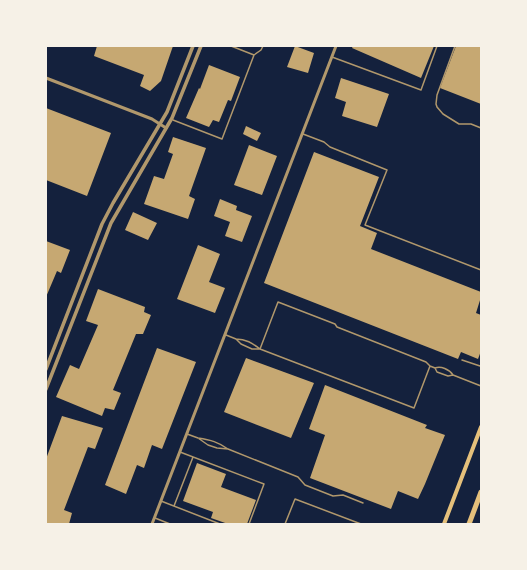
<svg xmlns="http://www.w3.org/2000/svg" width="527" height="570" font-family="'Fira Sans',sans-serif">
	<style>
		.building { fill: #c6a872 }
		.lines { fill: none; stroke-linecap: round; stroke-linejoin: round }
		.service { stroke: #b1986c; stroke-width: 1.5 }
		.minor { stroke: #b1986c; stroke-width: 3 }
		.tertiary { stroke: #b1986c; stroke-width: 3.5 }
		.secondary { stroke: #e5c07b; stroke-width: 4 }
		.motorway { stroke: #e5c07b; stroke-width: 5 }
	</style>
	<rect width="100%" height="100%" fill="#14213d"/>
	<path class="building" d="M97,46h76l-12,35 -11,10 -10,-5 4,-11 -50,-19z
		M295,46l19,7 -6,20 -21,-6z
		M353,46h81l-13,32 -69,-30z
		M456,46h25v58l-41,-16z
		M209,65l31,12 -9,24 -3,-1 -9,22 -6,-2 -4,7 -23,-9 13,-30 1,1z
		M341,78l48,16 -12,33 -35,-11 4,-14 -11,-4z
		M46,108l65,25 -24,63 -41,-16z
		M246,126l15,7 -4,8 -14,-7z
		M173,137l33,11 -17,48 6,3 -7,20 -44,-15 10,-28 10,3 9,-25 -5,-2z
		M249,145l28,11 -15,39 -28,-10z
		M314,152l65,25 -19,49 17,7 -6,16 110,43v5l-5,16 5,2v36l-3,8 -17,-7 -3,7 -194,-76z
		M220,199l17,7 -1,4 16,6 -10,26 -17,-6 5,-14 -16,-6z
		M133,212l24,11 -9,17 -23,-10z
		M46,241l24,9 -9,23 -4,-2 -11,26z
		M198,245l22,9 -11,28 16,6 -10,25 -38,-14z
		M98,289l47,18 -1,5 7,3 -8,19h-7l-23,56 8,3 -7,17 -9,-2 -3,8 -46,-19 14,-32 9,4 19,-44 -12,-4z
		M157,348l39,14 -34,87 -10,-4 -8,23 -7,-3 -11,29 -21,-9z
		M246,358l68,25 -23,55 -67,-26z
		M325,385l102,40 -2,3 20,7 -20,49 -7,15 -20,-8 -7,18 -81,-31 15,-43 -16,-6z
		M62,416l41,12 -8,21 -7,-2 -24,63 8,3 -3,11h-23v-65z
		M197,463l29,11 -5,13 35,13 -9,24h-19l-17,-6 2,-6 -30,-11z"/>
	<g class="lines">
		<path class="service" d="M231,46l23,9
			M455,46l-18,49 -1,9 1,3 6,7 16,10h12l10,4
			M332,57l89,33 16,-44
			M173,120l49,19 32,-84 7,-5 2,-4
			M303,134l21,8 6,5 57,23 -22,55 116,45
			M226,335l10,4 5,5 11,5h8
			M236,339c10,0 16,4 24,10l154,59 16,-42
			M260,349l18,-47 57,22 2,3 89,35 4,4 5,2 2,4 11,4 5,-1
			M462,360l18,6 1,-1
			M435,368c6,-2 14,1 18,7l28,11
			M187,434l11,4 10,7 9,3 11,1
			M198,438c13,2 20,4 30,11l70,28 7,8 28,11 10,-1 20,8
			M180,452l84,32 -15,40
			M161,501l59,23
			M174,506l19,-49
			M155,518l15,6
			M285,524l10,-25 66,25"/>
		<path class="minor" d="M46,78l106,41 14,9
			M152,524l184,-478"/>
		<path class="tertiary" d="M46,369l56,-145 11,-21 54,-91 26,-66
			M46,389l65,-166 61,-105 29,-72"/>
		<path class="secondary" d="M444,524l37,-97"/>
		<path class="motorway" d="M469,524l12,-32"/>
	</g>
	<rect width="527" height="570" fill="none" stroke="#f6f1e7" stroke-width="94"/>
</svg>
